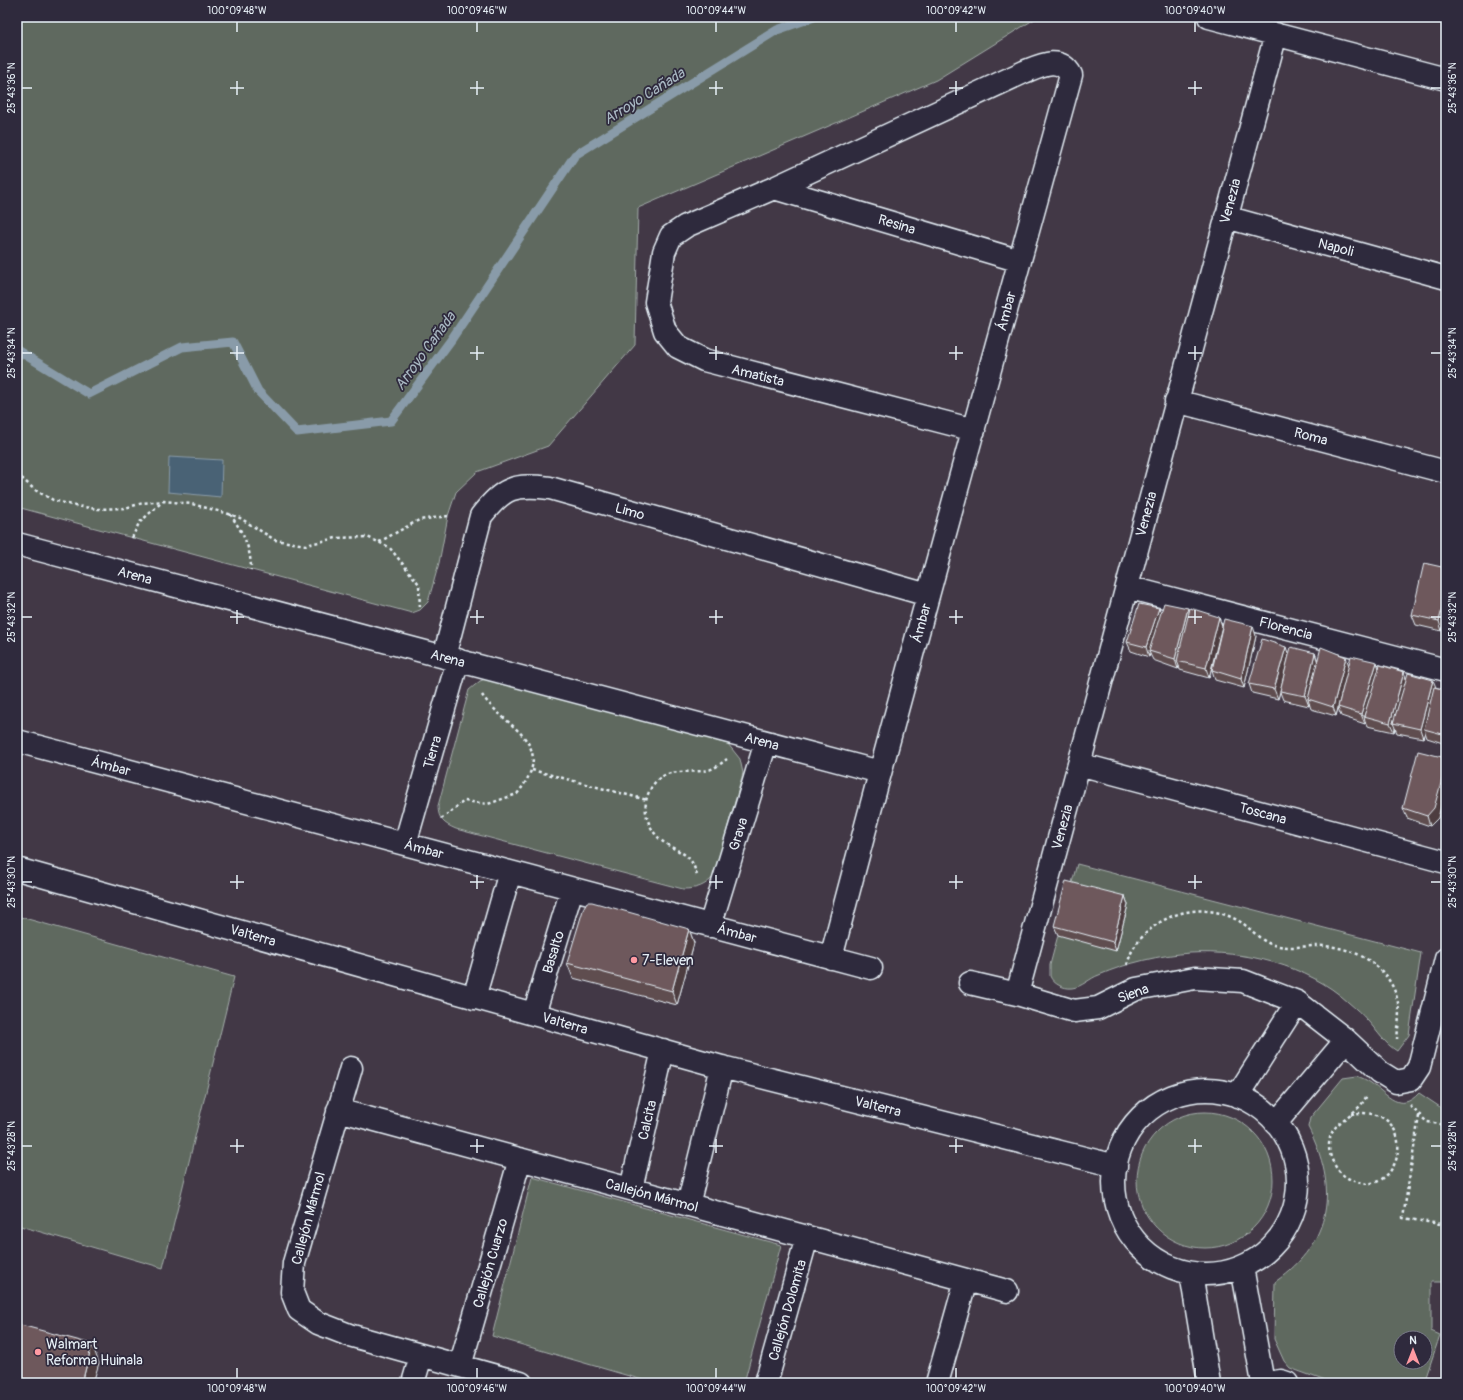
<svg xmlns="http://www.w3.org/2000/svg" width="1463" height="1400" font-family="Pangolin,sans-serif">
	<style>
		.green { fill: #5f695e; stroke: #a4adab; fill-rule: evenodd }
		.water { fill: #4a6274; stroke: #899ba9 }
		.lines { fill: none; stroke-linecap: round; stroke-linejoin: round }
		.stream { stroke: #899ba9; stroke-width: 9 }
		.minor-casing { stroke: #e8f1f8; stroke-width: 25 }
		.path { stroke: #e8f1f8; stroke-width: 2.5; stroke-dasharray: 3 3; stroke-linecap: butt }
		.minor { stroke: #2f2a3d; stroke-width: 22 }
		.wall { fill: #5f4d4f; stroke: #e8f1f8 }
		.shaded-wall { fill: #4d3e40; stroke: #e8f1f8 }
		.building { fill: #6e595c; stroke: #e8f1f8 }
		.ticks { fill: none; stroke: #e8f1f8; stroke-width: 1.5 }
		.poi-dot { fill: #ff9aa2; stroke: #2f2a3d; stroke-width: 1.5 }
		.labels { text-anchor: middle; stroke-width: 3.5; stroke-linejoin: round; paint-order: stroke }
		.street-label { font-size: 14px; fill: #e8f1f8; stroke: #2f2a3d }
		.poi-label { font-size: 14px; fill: #e8f1f8; stroke: #2f2a3d; text-anchor: start }
		.water-label { font-size: 15px; font-style: italic; fill: #a9b8c3; stroke: #2f2a3d }
		.neatline { fill: none; stroke: #e8f1f8; stroke-width: 1.5 }
		.ticks-label { font-size: 10px; text-anchor: middle; fill: #e8f1f8 }
	</style>
	<rect width="100%" height="100%" fill="#423846"/>
	<filter id="ink" filterUnits="userSpaceOnUse"><feTurbulence type="fractalNoise" baseFrequency=".025" numOctaves="2"/><feDisplacementMap in="SourceGraphic" scale="8" xChannelSelector="R" yChannelSelector="G"/><feConvolveMatrix kernelMatrix="1 2 1 2 8 2 1 2 1" color-interpolation-filters="sRGB"/></filter>
	<g filter="url(#ink)">
		<path class="green" d="M17,17h1021l-102,63 -298,128 -3,137 -87,101 -71,26 -21,20 -8,24 -9,47 -11,39 -8,8 -8,3 -395,-106z
			M488,678l9,1 231,65 12,15 3,14 -29,103c-9,10 -17,13 -31,13l-227,-60c-12,-5 -18,-10 -18,-23l31,-116 11,-9z
			M1077,864l344,89 -12,82 -12,16c-13,-8 -19,-19 -29,-30 -6,-7 -13,-13 -20,-19 -40,-37 -105,-52 -158,-49 -30,2 -63,10 -91,22 -9,3 -17,12 -27,13 -8,1 -19,-4 -22,-12v-11z
			M17,916l217,61 -71,291 -146,-43z
			M1357,1076c5,2 10,4 14,7 17,12 29,31 48,10l27,18v171h-15v49l9,4 -16,48h-93l-41,-15 -6,-7 -10,-22 1,-57c58,-41 64,-94 33,-155l2,-9 33,-40zM1401,1338h24v24h-24z
			M1137 1180a68 68 0 1 1 136 0a68 68 0 1 1-136 0Z
			M532,1177l249,68 -37,138h-91l-161,-47z"/>
		<path class="water" d="M169,457l53,3 -1,37 -53,-5z"/>
		<g class="lines">
			<path class="stream" d="M17,350l72,44 93,-47 51,-5 25,49 39,41 94,-11 60,-81 124,-185 202,-125 37,-13"/>
			<defs>
				<path id="minor" d="M1209,17l237,62
					M774,188l246,73
					M1226,217l220,61
					M1176,401l270,71
					M17,544l863,228
					M1127,587l319,83
					M444,657l37,-141c23,-29 33,-32 69,-28l378,107
					M17,741l854,227
					M1079,764l367,98
					M405,844l53,-184
					M17,869l705,198 394,99
					M710,926l56,-184
					M831,958c77,-295 159,-589 240,-883 -11,-20 -30,-10 -47,-3l-250,116 -88,38 -15,10 -7,16 -8,50 9,29 13,16 26,13 270,70
					M970,983l47,11 57,17 24,-3 38,-19 59,-11 48,3 54,21 49,38 34,32 16,10 15,-3 8,-12 27,-108
					M1017,994l259,-960
					M474,998l36,-126
					M534,1014l38,-125
					M351,1068l-57,195 -2,29 7,18 19,13 31,12 172,48
					M1114 1182a92 92 0 1 1 184 0a92 92 0 1 1-184 0Z
					M1237,1096l60,-94
					M338,1110l669,181
					M1276,1123l70,-83
					M631,1189l32,-139
					M688,1205l34,-138
					M1242,1267l21,116
					M1191,1273l18,110
					M460,1366l60,-207
					M413,1383l8,-27
					M766,1383l41,-146
					M937,1383l29,-103
					M1267,1383l14,-2 6,2"/>
			</defs>
			<use href="#minor" class="minor-casing"/>
			<path class="path" d="M17,474l18,16 18,10 22,6 23,3 27,-1 18,-5 21,-2 28,3 37,10 11,4 35,22 31,5 30,-7 31,-1 22,10 30,37 1,26
				M230,514c13,19 21,33 21,56
				M132,538l7,-15 24,-22
				M379,542l40,-22 29,-4
				M532,770l115,30
				M441,819l23,-18 24,3 29,-10c42,-52 -10,-64 -35,-99
				M697,875c-2,-5 -3,-10 -6,-14 -7,-10 -22,-13 -30,-21 -13,-11 -20,-32 -12,-48 13,-28 36,-17 59,-22 7,-1 13,-7 19,-11
				M1127,965c2,-6 4,-14 8,-19 24,-34 67,-46 104,-25 11,6 20,19 32,23 17,6 35,1 54,2 32,2 67,22 73,57 2,11 0,25 -1,36
				M1410,1106l17,16 19,3
				M1351,1114c76,-12 50,97 -5,63 -10,-6 -17,-20 -17,-31 0,-28 31,-29 38,-52
				M1419,1116l-16,102 43,7"/>
			<use href="#minor" class="minor"/>
		</g>
		<path class="wall" d="M1446,568v48l-4,15 -26,-6 -4,-10z
			M1159,608l2,6 28,-1 33,13 34,10 -12,52 -29,-8 -3,-10 10,-43 -13,51 -29,-8 -1,-4 -1,3 -25,-9 -3,-6 -1,3 -18,-6 -4,-9z
			M1315,653l3,8 61,7 25,4 2,7 40,11v54l-19,-6 -2,-6 -2,6 -26,-5 -2,-5 -1,4 -27,-6 -2,-5v3l-24,-8 -3,-8 -2,8 -25,-7 -2,-6v3l-26,-6 -3,-8 -2,7 -26,-6 -3,-9 40,-29z
			M1446,758v29l-8,31 -8,8 -23,-8 -4,-10z
			M1125,896l3,9 -12,46 -58,-16 -4,-9z
			M689,929l5,14 -17,62 -104,-27 -6,-15z"/>
		<path class="shaded-wall" d="M1446,593v23l-4,15 -3,-10z
			M1159,608l4,10 -14,33 1,3 -1,3 -3,-10z
			M1188,608l3,10 -14,43 2,5 -1,3 -3,-10z
			M1219,617l3,9 -13,52 -3,-10z
			M1253,626l3,10 -12,52 -3,-9z
			M1286,647l3,9 -11,43 -4,-10z
			M1315,653l3,10 -10,36 1,4v3l-4,-10z
			M1346,657l3,9 -11,41v1l-2,8 -3,-9z
			M1377,662l3,10 -16,44 1,5v3l-4,-10z
			M1404,672l3,10 -14,41 2,5 -1,4 -4,-9z
			M1433,680l4,10 -13,39 1,3 -2,6 -3,-9z
			M1446,765v22l-8,31 -8,8 -3,-10z
			M1125,896l3,9 -12,46 -3,-9z
			M689,929l5,14 -17,62 -5,-14z
			M92,1344l7,19 -6,20h-11z"/>
		<path class="building" d="M1424,563l22,5v25l-7,28 -27,-6z
			M1164,603l24,5 -13,51 -26,-8z
			M1139,604l20,4 -13,39 -19,-5z
			M1190,608l29,9 -13,51 -29,-7z
			M1224,619l29,7 -12,53 -29,-9z
			M1262,639l24,8 -12,42 -25,-5z
			M1291,647l24,6 -10,43 -25,-5z
			M1321,647l25,10 -13,50 -25,-8z
			M1351,656l26,6 -16,52 -23,-7z
			M1380,665l24,7 -14,51 -26,-7z
			M1408,673l25,7 -13,49 -27,-6z
			M1434,687l12,3v45l-22,-6z
			M1418,751l28,7v7l-12,43 -7,8 -24,-8z
			M1066,881l59,15 -12,46 -59,-16z
			M587,902h5l97,27 -17,62 -105,-28 17,-56z
			M17,1324l75,20 -10,39h-65z"/>
	</g>
	<path class="ticks" d="M237,22v10M477,22v10M716,22v10M956,22v10M1195,22v10M237,81v14M477,81v14M716,81v14M956,81v14M1195,81v14M22,88h10M230,88h14M470,88h14M709,88h14M949,88h14M1188,88h14M1431,88h10M237,346v14M477,346v14M716,346v14M956,346v14M1195,346v14M22,353h10M230,353h14M470,353h14M709,353h14M949,353h14M1188,353h14M1431,353h10M237,610v14M477,610v14M716,610v14M956,610v14M1195,610v14M22,617h10M230,617h14M470,617h14M709,617h14M949,617h14M1188,617h14M1431,617h10M237,875v14M477,875v14M716,875v14M956,875v14M1195,875v14M22,882h10M230,882h14M470,882h14M709,882h14M949,882h14M1188,882h14M1431,882h10M237,1139v14M477,1139v14M716,1139v14M956,1139v14M1195,1139v14M22,1146h10M230,1146h14M470,1146h14M709,1146h14M949,1146h14M1188,1146h14M1431,1146h10M237,1368v10M477,1368v10M716,1368v10M956,1368v10M1195,1368v10"/>
	<g class="poi-dot">
		<circle cx="634" cy="960" r="4"/>
		<circle cx="38" cy="1352" r="4"/>
	</g>
	<g class="labels">
		<g class="street-label">
			<text transform="translate(1230 201) rotate(-75)" y="5">Venezia</text>
			<text transform="translate(897 224) rotate(17)" y="5">Resina</text>
			<text transform="translate(1336 247) rotate(15)" y="5">Napoli</text>
			<text transform="translate(1006 311) rotate(-75)" y="5">Ámbar</text>
			<text transform="translate(758 375) rotate(14)" y="5">Amatista</text>
			<text transform="translate(1311 436) rotate(15)" y="5">Roma</text>
			<text transform="translate(630 511) rotate(16)" y="5">Limo</text>
			<text transform="translate(1146 514) rotate(-75)" y="5">Venezia</text>
			<text transform="translate(135 575) rotate(15)" y="5">Arena</text>
			<text transform="translate(921 623) rotate(-75)" y="5">Ámbar</text>
			<text transform="translate(1286 628) rotate(15)" y="5">Florencia</text>
			<text transform="translate(448 658) rotate(15)" y="5">Arena</text>
			<text transform="translate(762 741) rotate(15)" y="5">Arena</text>
			<text transform="translate(432 752) rotate(-74)" y="5">Tierra</text>
			<text transform="translate(111 766) rotate(15)" y="5">Ámbar</text>
			<text transform="translate(1263 813) rotate(15)" y="5">Toscana</text>
			<text transform="translate(1062 827) rotate(-75)" y="5">Venezia</text>
			<text transform="translate(738 834) rotate(-73)" y="5">Grava</text>
			<text transform="translate(424 849) rotate(15)" y="5">Ámbar</text>
			<text transform="translate(737 933) rotate(15)" y="5">Ámbar</text>
			<text transform="translate(253 935) rotate(16)" y="5">Valterra</text>
			<text transform="translate(553 952) rotate(-73)" y="5">Basalto</text>
			<text transform="translate(1133 993) rotate(-20)" y="5">Siena</text>
			<text transform="translate(565 1023) rotate(16)" y="5">Valterra</text>
			<text transform="translate(878 1106) rotate(14)" y="5">Valterra</text>
			<text transform="translate(647 1120) rotate(-77)" y="5">Calcita</text>
			<text transform="translate(652 1195) rotate(15)" y="5">Callejón Mármol</text>
			<text transform="translate(308 1218) rotate(-75)" y="5">Callejón Mármol</text>
			<text transform="translate(490 1263) rotate(-74)" y="5">Callejón Cuarzo</text>
			<text transform="translate(787 1310) rotate(-74)" y="5">Callejón Dolomita</text>
		</g>
		<g class="poi-label">
			<text x="642" y="965">7-Eleven</text>
			<text x="46" y="1349">Walmart<tspan x="46" dy="16">Reforma Huinala</tspan></text>
		</g>
		<g class="water-label">
			<text transform="translate(644 96) rotate(-32)" y="5">Arroyo Cañada</text>
			<text transform="translate(425 351) rotate(-54)" y="5">Arroyo Cañada</text>
		</g>
	</g>
	<rect width="1463" height="1400" fill="none" stroke="#2f2a3d" stroke-width="44"/>
	<g transform="translate(1413 1350)"><circle r="19" fill="#2f2a3d" stroke="#797a88"/>
	<path d="M0-3L7 15L0 10L-7 15Z" fill="#ff9aa2"/>
	<text y="-6" font-size="11" font-weight="bold" text-anchor="middle" fill="#e8f1f8">N</text>
	</g>
	<rect x="22" y="22" width="1419" height="1356" class="neatline"/>
	<g class="ticks-label">
		<text x="237" y="14">100°09'48"W</text>
		<text x="477" y="14">100°09'46"W</text>
		<text x="716" y="14">100°09'44"W</text>
		<text x="956" y="14">100°09'42"W</text>
		<text x="1195" y="14">100°09'40"W</text>
		<text transform="translate(11 88) rotate(-90)" y="4">25°43'36"N</text>
		<text transform="translate(1452 88) rotate(-90)" y="4">25°43'36"N</text>
		<text transform="translate(11 353) rotate(-90)" y="4">25°43'34"N</text>
		<text transform="translate(1452 353) rotate(-90)" y="4">25°43'34"N</text>
		<text transform="translate(11 617) rotate(-90)" y="4">25°43'32"N</text>
		<text transform="translate(1452 617) rotate(-90)" y="4">25°43'32"N</text>
		<text transform="translate(11 882) rotate(-90)" y="4">25°43'30"N</text>
		<text transform="translate(1452 882) rotate(-90)" y="4">25°43'30"N</text>
		<text transform="translate(11 1146) rotate(-90)" y="4">25°43'28"N</text>
		<text transform="translate(1452 1146) rotate(-90)" y="4">25°43'28"N</text>
		<text x="237" y="1392">100°09'48"W</text>
		<text x="477" y="1392">100°09'46"W</text>
		<text x="716" y="1392">100°09'44"W</text>
		<text x="956" y="1392">100°09'42"W</text>
		<text x="1195" y="1392">100°09'40"W</text>
	</g>
</svg>
